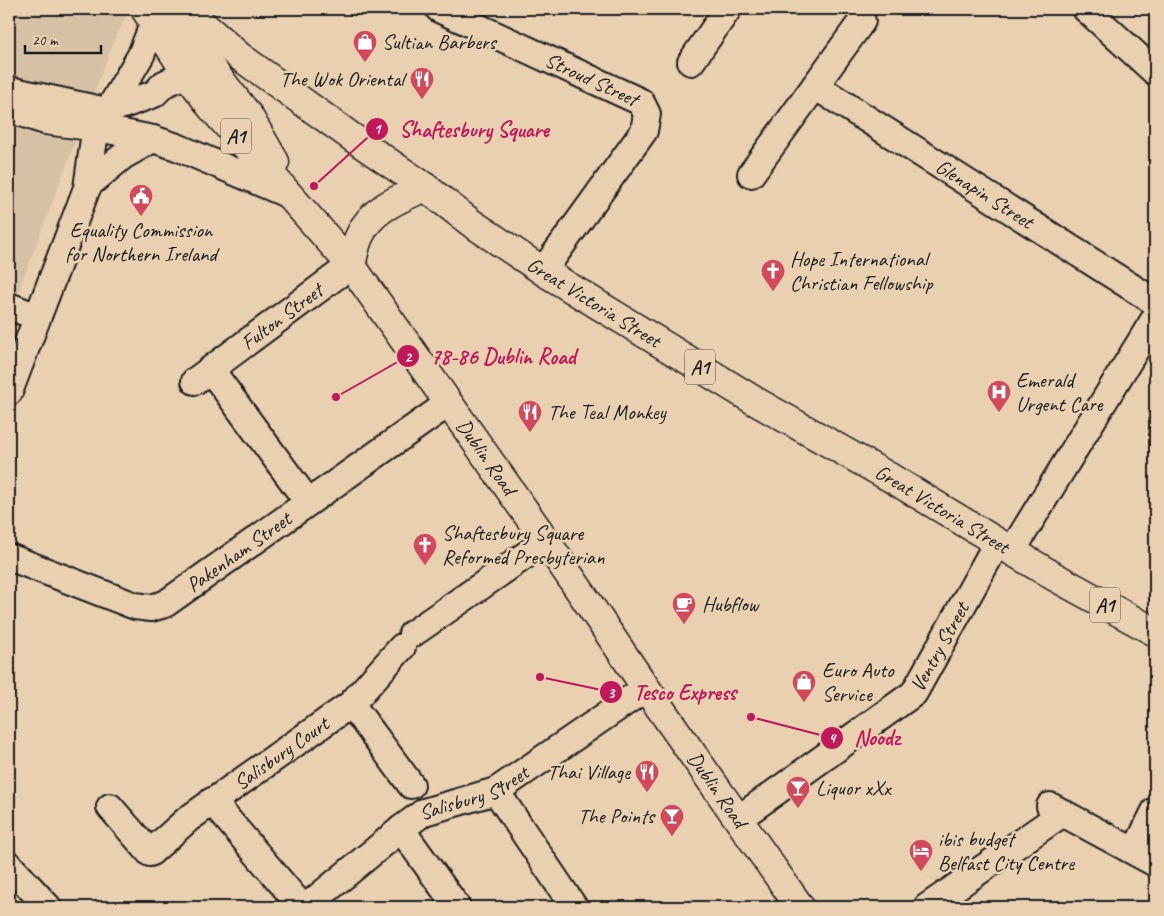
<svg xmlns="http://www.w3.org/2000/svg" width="1164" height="916" font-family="Caveat,sans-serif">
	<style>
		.built { fill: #d7c1a4 }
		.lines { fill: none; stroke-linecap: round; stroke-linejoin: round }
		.minor-casing { stroke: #1c1c1c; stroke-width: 30 }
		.major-casing { stroke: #1c1c1c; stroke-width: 31 }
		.minor { stroke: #e8d0b0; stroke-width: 26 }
		.major { stroke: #e8d0b0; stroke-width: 28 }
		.labels { text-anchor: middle; stroke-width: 5; stroke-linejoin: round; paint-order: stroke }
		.shield { fill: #e8d0b0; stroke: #595248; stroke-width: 1 }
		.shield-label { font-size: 20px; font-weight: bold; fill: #1c1c1c }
		.poi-label { font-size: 21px; fill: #1c1c1c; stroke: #e8d0b0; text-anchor: start }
		.street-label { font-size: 21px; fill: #1c1c1c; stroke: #e8d0b0 }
		.leader { fill: none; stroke: #c2185b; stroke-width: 2 }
		.callout-dot { fill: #c2185b; stroke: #e8d0b0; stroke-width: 2 }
		.mark-label { font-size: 15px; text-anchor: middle; font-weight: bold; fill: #fff }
		.callout-label { font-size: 22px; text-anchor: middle; font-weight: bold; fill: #c2185b; stroke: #e8d0b0; stroke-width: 5; stroke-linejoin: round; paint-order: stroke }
	</style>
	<rect width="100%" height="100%" fill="#e8d0b0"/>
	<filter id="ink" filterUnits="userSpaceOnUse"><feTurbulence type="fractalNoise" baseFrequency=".02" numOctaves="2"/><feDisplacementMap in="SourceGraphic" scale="10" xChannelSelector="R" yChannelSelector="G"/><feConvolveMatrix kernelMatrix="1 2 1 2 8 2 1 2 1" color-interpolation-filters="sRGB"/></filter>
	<g filter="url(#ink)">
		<path class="built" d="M9,9h120l-16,34 -104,273z"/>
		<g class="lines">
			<defs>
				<g id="minor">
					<path id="s1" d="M439,9l202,93 6,12 -3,17 -101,140"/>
					<path d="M1086,9l69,63"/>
					<path d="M691,62l37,-53"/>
					<path id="s2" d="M815,86l340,216"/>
					<path d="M9,90l97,21"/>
					<path d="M9,109l36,12 53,7 55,11 24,8 112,48"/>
					<path d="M106,111l48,-17 10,-10 43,-19"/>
					<path d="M751,174l111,-153"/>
					<path d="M88,185l35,-29 30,-17"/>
					<path d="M9,306l28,11"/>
					<path d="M211,370l97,132"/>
					<path id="s3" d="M195,381l156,-116"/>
					<path d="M9,392l78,-204 7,-49 4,-11 43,-73 18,-46"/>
					<path d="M1012,551l143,-233"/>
					<path id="s4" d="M9,557l126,49 16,2 14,-4 284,-201"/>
					<path d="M412,634l134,-93"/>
					<path d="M351,704l60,81"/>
					<path d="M496,791l78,116"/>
					<path d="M212,801l90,106"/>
					<path d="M1050,806l105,57"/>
					<path id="s5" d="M110,807l40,46 38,-34 163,-115 51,-57"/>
					<path id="s6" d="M738,819l176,-126 83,-150"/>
					<path d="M401,829l56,78"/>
					<path d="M1135,851l20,-40"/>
					<path d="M9,865l39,42"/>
					<path id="s7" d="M306,907l95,-78 23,-17 72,-21 150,-103"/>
					<path d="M927,907l136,-94"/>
				</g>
				<g id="major">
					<path id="s8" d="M145,9l42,65 25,34 139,157 195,276 100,147 154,219"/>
					<path d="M164,9l84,106 27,47"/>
					<path id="s9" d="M189,9l11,13 39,34 117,84 69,47 45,35 73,49 212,130 136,77 164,99 100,55"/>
					<path d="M351,265c3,-10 4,-21 9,-30 11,-26 41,-37 65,-48"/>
				</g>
			</defs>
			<use href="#minor" class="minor-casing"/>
			<use href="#major" class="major-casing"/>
			<use href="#minor" class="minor"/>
			<use href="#major" class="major"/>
		</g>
	</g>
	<defs>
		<symbol id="shop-pin" viewBox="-11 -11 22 30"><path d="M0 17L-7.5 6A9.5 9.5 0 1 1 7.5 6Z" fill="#d1495b" stroke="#e8d0b0"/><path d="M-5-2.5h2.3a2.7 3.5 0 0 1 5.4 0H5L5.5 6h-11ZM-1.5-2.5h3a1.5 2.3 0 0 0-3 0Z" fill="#fff"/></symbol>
		<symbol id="restaurant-pin" viewBox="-11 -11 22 30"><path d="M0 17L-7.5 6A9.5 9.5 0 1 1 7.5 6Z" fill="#d1495b" stroke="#e8d0b0"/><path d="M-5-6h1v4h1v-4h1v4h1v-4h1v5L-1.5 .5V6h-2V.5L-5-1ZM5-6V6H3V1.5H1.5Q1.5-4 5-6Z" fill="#fff"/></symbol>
		<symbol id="civic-pin" viewBox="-11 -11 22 30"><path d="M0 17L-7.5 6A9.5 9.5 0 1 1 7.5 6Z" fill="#d1495b" stroke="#e8d0b0"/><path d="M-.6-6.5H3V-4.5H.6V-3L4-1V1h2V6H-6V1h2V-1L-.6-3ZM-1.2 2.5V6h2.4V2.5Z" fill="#fff"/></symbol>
		<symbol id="church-pin" viewBox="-11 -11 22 30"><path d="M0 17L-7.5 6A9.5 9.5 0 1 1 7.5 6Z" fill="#d1495b" stroke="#e8d0b0"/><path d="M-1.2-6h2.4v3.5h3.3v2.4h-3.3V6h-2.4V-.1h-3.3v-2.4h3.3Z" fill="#fff"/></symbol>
		<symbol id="hospital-pin" viewBox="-11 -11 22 30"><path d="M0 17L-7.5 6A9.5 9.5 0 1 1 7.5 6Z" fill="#d1495b" stroke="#e8d0b0"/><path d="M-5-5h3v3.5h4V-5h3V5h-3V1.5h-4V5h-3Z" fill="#fff"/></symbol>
		<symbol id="cafe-pin" viewBox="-11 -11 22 30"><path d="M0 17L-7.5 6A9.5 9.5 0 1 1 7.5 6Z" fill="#d1495b" stroke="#e8d0b0"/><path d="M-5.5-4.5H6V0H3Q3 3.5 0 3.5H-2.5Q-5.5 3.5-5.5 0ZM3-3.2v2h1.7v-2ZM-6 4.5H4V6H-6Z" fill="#fff"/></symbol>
		<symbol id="bar-pin" viewBox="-11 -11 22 30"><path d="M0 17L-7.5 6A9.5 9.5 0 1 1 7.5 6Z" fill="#d1495b" stroke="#e8d0b0"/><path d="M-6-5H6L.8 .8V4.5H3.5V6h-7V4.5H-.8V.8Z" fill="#fff"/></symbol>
		<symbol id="hotel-pin" viewBox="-11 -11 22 30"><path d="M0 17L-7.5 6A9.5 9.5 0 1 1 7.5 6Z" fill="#d1495b" stroke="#e8d0b0"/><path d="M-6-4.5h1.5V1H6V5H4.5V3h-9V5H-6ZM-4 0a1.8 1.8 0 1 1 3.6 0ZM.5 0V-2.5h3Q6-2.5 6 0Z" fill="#fff"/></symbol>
	</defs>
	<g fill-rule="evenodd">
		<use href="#shop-pin" x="351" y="28" width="28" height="38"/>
		<use href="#restaurant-pin" x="408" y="65" width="28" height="38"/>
		<use href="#civic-pin" x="127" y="182" width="28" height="38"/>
		<use href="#church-pin" x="759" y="257" width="28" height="38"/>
		<use href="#hospital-pin" x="985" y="378" width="28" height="38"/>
		<use href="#restaurant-pin" x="516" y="398" width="28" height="38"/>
		<use href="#church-pin" x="411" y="531" width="28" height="38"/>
		<use href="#cafe-pin" x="670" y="590" width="28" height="38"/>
		<use href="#shop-pin" x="790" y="668" width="28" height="38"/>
		<use href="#restaurant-pin" x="633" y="758" width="28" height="38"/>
		<use href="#bar-pin" x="784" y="774" width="28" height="38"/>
		<use href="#bar-pin" x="658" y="802" width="28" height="38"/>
		<use href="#hotel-pin" x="907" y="837" width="28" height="38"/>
	</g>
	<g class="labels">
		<g class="shield">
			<rect x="221" y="118.5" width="30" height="35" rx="4"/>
			<rect x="685" y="349.5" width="30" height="35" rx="4"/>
			<rect x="1090" y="587.5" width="30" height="35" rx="4"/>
		</g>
		<g class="shield-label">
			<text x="236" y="143">A1</text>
			<text x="700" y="374">A1</text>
			<text x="1105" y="612">A1</text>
		</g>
		<g class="poi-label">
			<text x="382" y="49">Sultian Barbers</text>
			<text x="404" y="86" text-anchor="end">The Wok Oriental</text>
			<text x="141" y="237" text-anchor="middle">Equality Commission<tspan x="141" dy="24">for Northern Ireland</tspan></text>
			<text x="790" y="266">Hope International<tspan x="790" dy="24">Christian Fellowship</tspan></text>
			<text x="1016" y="387">Emerald<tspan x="1016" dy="24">Urgent Care</tspan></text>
			<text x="548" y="419">The Teal Monkey</text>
			<text x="442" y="540">Shaftesbury Square<tspan x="442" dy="24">Reformed Presbyterian</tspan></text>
			<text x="702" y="611">Hubflow</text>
			<text x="822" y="677">Euro Auto<tspan x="822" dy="24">Service</tspan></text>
			<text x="630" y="779" text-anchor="end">Thai Village</text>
			<text x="816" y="795">Liquor xXx</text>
			<text x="654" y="823" text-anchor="end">The Points</text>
			<text x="938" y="846">ibis budget<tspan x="938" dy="24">Belfast City Centre</tspan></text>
		</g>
		<g class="street-label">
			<text dy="7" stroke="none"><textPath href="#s1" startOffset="168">Stroud Street</textPath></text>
			<text dy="7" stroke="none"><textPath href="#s2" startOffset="201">Glenapin Street</textPath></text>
			<text dy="7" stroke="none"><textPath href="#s9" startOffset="501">Great Victoria Street</textPath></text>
			<text dy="7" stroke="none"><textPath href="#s3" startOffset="108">Fulton Street</textPath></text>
			<text dy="7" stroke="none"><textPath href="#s8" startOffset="564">Dublin Road</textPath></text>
			<text dy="7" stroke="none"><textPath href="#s9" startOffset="906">Great Victoria Street</textPath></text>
			<text dy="7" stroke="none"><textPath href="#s4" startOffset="256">Pakenham Street</textPath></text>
			<text dy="7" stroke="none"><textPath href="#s6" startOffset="269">Ventry Street</textPath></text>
			<text dy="7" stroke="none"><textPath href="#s5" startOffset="226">Salisbury Court</textPath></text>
			<text dy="7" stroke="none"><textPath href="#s8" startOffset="969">Dublin Road</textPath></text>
			<text dy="7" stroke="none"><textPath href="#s7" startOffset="205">Salisbury Street</textPath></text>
		</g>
	</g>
	<path class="leader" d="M314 186L377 129M336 397L408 356M540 677L611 692M751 717L832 738"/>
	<g class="callout-dot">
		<circle cx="314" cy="186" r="5"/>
		<circle cx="336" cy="397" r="5"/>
		<circle cx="540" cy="677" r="5"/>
		<circle cx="751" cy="717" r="5"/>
		<circle cx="377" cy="129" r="12"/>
		<circle cx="408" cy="356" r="12"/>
		<circle cx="611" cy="692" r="12"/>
		<circle cx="832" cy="738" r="12"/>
	</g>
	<g class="mark-label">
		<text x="377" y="134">1</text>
		<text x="408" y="362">2</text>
		<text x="611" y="698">3</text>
		<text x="832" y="743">4</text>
	</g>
	<g class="callout-label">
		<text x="474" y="137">Shaftesbury Square</text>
		<text x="503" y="364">78-86 Dublin Road</text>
		<text x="685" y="700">Tesco Express</text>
		<text x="877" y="745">Noodz</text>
	</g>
	<rect width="1164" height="916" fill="none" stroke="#e8d0b0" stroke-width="30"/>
	<rect x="15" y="15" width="1134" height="886" fill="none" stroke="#1c1c1c" stroke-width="2" filter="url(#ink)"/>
	<path d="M25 45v8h76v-8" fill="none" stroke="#1c1c1c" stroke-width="2.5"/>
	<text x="32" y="45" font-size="15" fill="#1c1c1c" stroke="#e8d0b0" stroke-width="4" paint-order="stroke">20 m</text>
</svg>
